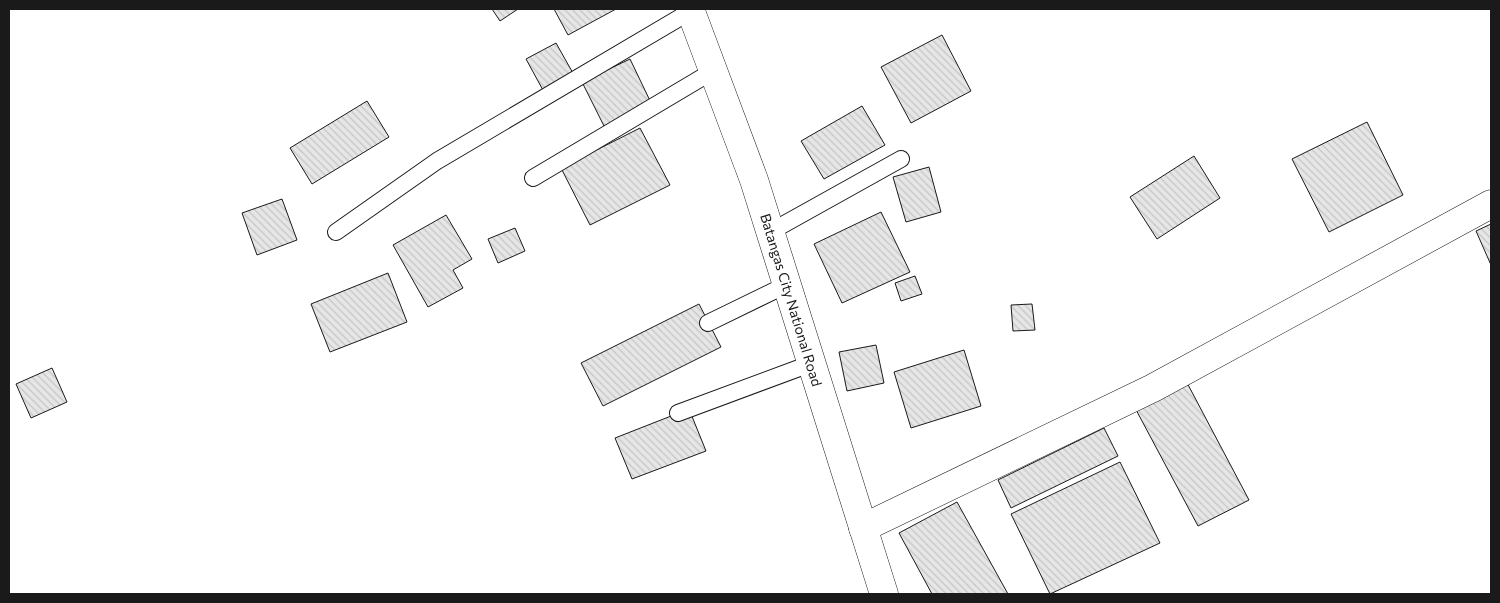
<svg xmlns="http://www.w3.org/2000/svg" width="1500" height="603" font-family="Commissioner,sans-serif">
	<style>
		.building { fill: url(#building-back-hatch); stroke: #1a1a1a }
		.lines { fill: none; stroke-linecap: round; stroke-linejoin: round }
		.service-casing { stroke: #1a1a1a; stroke-width: 18 }
		.minor-casing { stroke: #1a1a1a; stroke-width: 29 }
		.tertiary-casing { stroke: #1a1a1a; stroke-width: 29 }
		.service { stroke: #fff; stroke-width: 16 }
		.minor { stroke: #fff; stroke-width: 28 }
		.tertiary { stroke: #fff; stroke-width: 28 }
		.labels { text-anchor: middle; stroke-width: 4; stroke-linejoin: round; paint-order: stroke }
		.street-label { font-size: 14px; fill: #1a1a1a; stroke: #fff }
	</style>
	<defs>
		<pattern id="building-back-hatch" width="6" height="6" patternUnits="userSpaceOnUse" patternTransform="scale(1.25)"><rect width="6" height="6" fill="#e6e6e6"/><path d="M-1 5l2 2M0 0l6 6M5-1l2 2" fill="none" stroke="#c5c5c5"/></pattern>
	</defs>
	<rect width="100%" height="100%" fill="#fff"/>
	<path class="building" d="M492,9h26l-18,12z
		M554,9h62l-48,26z
		M942,35l29,56 -60,32 -30,-56z
		M556,43l18,32 -30,17 -18,-33z
		M630,59l23,48 -47,23 -24,-48z
		M367,101l22,36 -77,47 -22,-36z
		M862,106l23,39 -61,34 -23,-38z
		M1367,122l36,73 -74,37 -37,-73z
		M640,128l30,57 -80,40 -29,-57z
		M1194,156l26,42 -63,41 -27,-42z
		M929,167l12,45 -35,10 -13,-45z
		M282,199l15,41 -40,15 -15,-42z
		M881,212l29,60 -68,31 -28,-59z
		M446,215l26,44 -19,11 10,18 -35,19 -35,-62z
		M1491,224v41l-15,-34z
		M515,228l10,23 -27,12 -10,-24z
		M388,273l19,49 -77,30 -19,-48z
		M915,276l7,18 -21,7 -6,-18z
		M699,304l22,43 -118,59 -22,-43z
		M1032,304l3,26 -22,1 -2,-26z
		M876,345l8,38 -37,8 -8,-39z
		M964,350l17,56 -70,22 -17,-56z
		M52,368l15,34 -36,16 -15,-34z
		M1185,379l64,121 -51,26 -64,-120z
		M689,409l17,42 -74,28 -17,-41z
		M1104,428l14,28 -107,52 -13,-28z
		M1120,462l40,81 -110,51 -39,-80z
		M957,502l51,92h-76l-33,-61z"/>
	<g class="lines">
		<defs>
			<path id="service" d="M533,178l180,-107
				M336,232l101,-71 254,-150
				M770,232l131,-73
				M708,323l78,-38
				M678,413l132,-49"/>
			<path id="minor" d="M863,528l290,-140 338,-184"/>
			<path id="tertiary" d="M690,9l64,171 130,414"/>
		</defs>
		<use href="#service" class="service-casing"/>
		<use href="#minor" class="minor-casing"/>
		<use href="#tertiary" class="tertiary-casing"/>
		<use href="#service" class="service"/>
		<use href="#minor" class="minor"/>
		<use href="#tertiary" class="tertiary"/>
	</g>
	<g class="labels">
		<g class="street-label">
			<text transform="translate(791 300) rotate(73)" y="5">Batangas City National Road</text>
		</g>
	</g>
	<rect width="1500" height="603" fill="none" stroke="#1a1a1a" stroke-width="20"/>
</svg>
